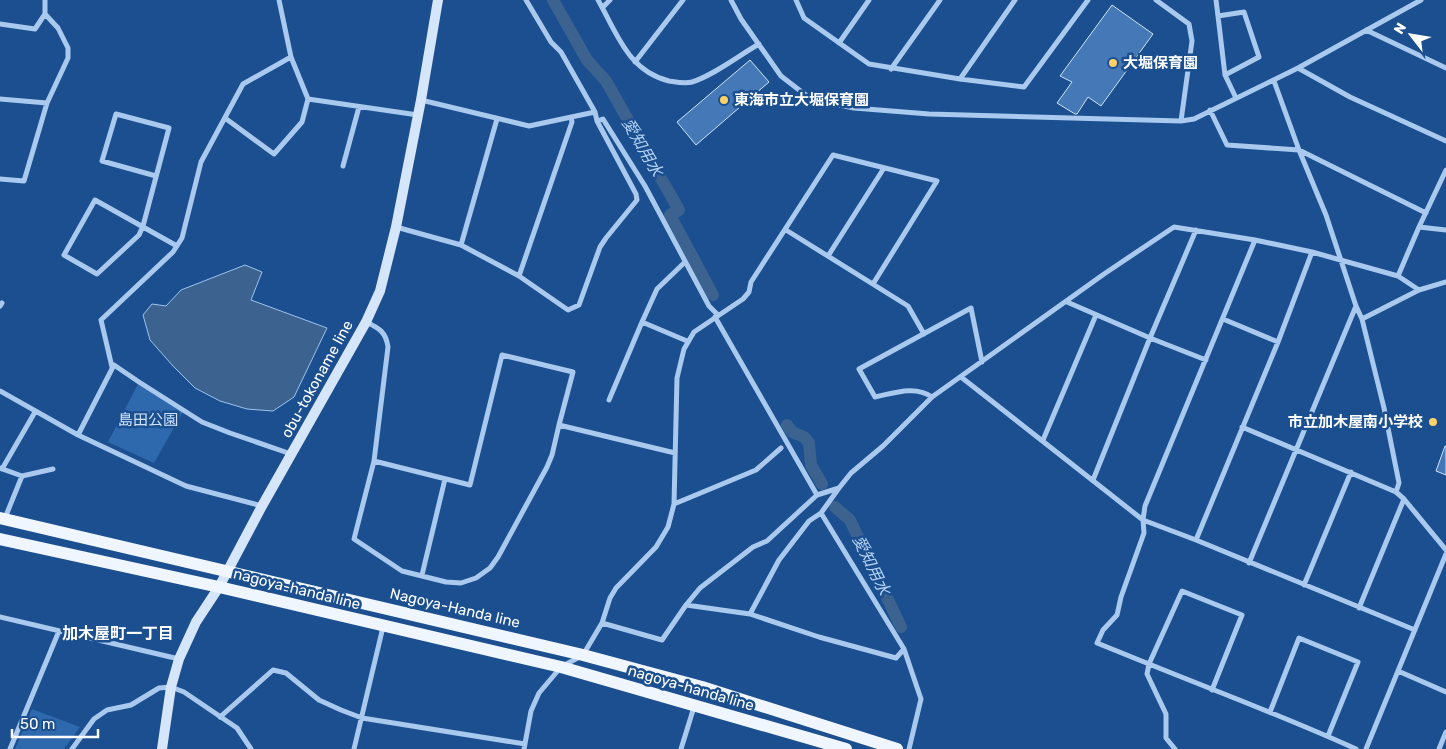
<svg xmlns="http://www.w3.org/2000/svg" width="1446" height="749" font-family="Rubik,'Noto Sans JP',sans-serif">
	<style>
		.green { fill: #2e69ad }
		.water { fill: #3c6290; stroke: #9cc4f0 }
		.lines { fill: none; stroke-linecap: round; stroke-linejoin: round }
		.canal { stroke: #3c6290; stroke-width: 12 }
		.building { fill: #4478b7; stroke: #cfe3fa }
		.minor { stroke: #a9c9ee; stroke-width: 5 }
		.secondary { stroke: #d6e6fa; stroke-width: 10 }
		.primary { stroke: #f0f6ff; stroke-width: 12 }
		.poi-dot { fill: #ffd166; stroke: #1b4f8f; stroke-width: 2 }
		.labels { text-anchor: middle; stroke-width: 5; stroke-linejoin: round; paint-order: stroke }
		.poi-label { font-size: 15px; font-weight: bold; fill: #fff; stroke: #1b4f8f; text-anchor: start }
		.street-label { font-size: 15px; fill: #fff; stroke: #1b4f8f }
		.park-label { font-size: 15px; fill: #cfe3fa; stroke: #1b4f8f }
		.water-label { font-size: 16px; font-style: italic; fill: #b5d3f5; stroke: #1b4f8f }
		.neighbourhood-label { font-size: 16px; font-weight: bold; fill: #fff; stroke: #1b4f8f }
	</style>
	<rect width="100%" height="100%" fill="#1b4f8f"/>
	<path class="green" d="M139,382l45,28 -30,53 -46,-21z
		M32,709l48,18 -16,22h-49z"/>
	<path class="water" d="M245,265l17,7 -11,28 76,28 -33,69 -21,14 -26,-2 -27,-8 -25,-13 -22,-22 -23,-26 -7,-25 9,-11 14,2 15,-16z"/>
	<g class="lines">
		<path class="canal" d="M553,0l34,60 19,21 73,129 -9,5 43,80
			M787,425l5,7 12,5 5,6 2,22 11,19
			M835,507l15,13 51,107"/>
	</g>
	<path class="building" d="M1112,5l41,29 -52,72 -13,-9 -11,17h-2l-18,-11 15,-21 -12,-6z
		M750,60l19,22 -73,63 -19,-23z
		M1445,446h1v29l-10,-4z"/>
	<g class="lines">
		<path class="minor" d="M526,0l25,42 10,10 34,60 2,9 6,-2 42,67 64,120 9,9
			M598,0c19,33 30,71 71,81 7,1 16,3 23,1 22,-7 46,-26 67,-38
			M731,0l10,19 40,57 26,20 16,6 31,6 75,6 252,7 13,-2 104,-51 123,-68
			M796,0l8,18 65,46 91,15 64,8 64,-87
			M1156,0l33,24 3,17 -11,80
			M1216,0l2,16
			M603,7l7,-7
			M0,24l35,5 10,-15
			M1366,30l80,38
			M839,43l30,-43
			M635,62l48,-62
			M1298,68l52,29 96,44
			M891,69l49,-69
			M1225,75l34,-18 -15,-45 -26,4 7,59 11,23
			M960,79l55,-79
			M1274,81l25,69 27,65 30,91 6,13 22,89 15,75 -3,9 8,7 42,51
			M0,99l47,4
			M308,99l110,16
			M421,100l108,26 66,-14
			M1210,110l17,35 72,5 127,63
			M225,118l49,36 28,-32 6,-23 -17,-42
			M343,166l16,-59
			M156,176l-54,-15 14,-47 53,14 -26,98 -4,9 -42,39 -33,-19 31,-55 82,46
			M0,179l24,2 23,-78 21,-45v-10l-10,-20 -13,-14v-14
			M396,227l65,18 58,31 49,34 11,-5 21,-58 6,-9 31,-38 -1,-6 -39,-73
			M1419,227l27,3
			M786,230l122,76 16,28
			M461,245l36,-126
			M828,256l56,-88
			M519,276l53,-154 -1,-5
			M1398,276l21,-49 27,-57
			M1067,302l83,36 56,22
			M0,306l2,-3
			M715,317l102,178
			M1223,319l55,23
			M1362,319l57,-29
			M366,322c13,6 20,10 22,25l-14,114 96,24 32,-130 71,17 -14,53 116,28
			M642,322l15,-33 28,-27
			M112,367l-11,-47 72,-68 9,-14 19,-76 42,-78 48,-27 -12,-57
			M961,377l182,143 53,20 219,90
			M0,391l78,44 36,-70 25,17 63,40 28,11 61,21
			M932,397c-17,-12 -38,-4 -57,0l-16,-28 112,-61 11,54
			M609,400l33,-78 45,19
			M1242,427l154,65
			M78,435l108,51 76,20
			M1043,440l53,-125
			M374,461l-20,78 48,32 44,11 15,1 15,-5 14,-10 8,-11 49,-90 5,-12 7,-30
			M0,468l22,8 31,-7
			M2,469l33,-57
			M1093,480l57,-142 46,-108
			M839,488l12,-15 32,-27 49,-49 172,-123 70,-47 81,13 57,12 86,24 21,14 27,-8
			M674,504l82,-34 25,-22
			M821,513l83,136 17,50 -12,50
			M5,518l17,-42
			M1196,540l82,-198 34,-90
			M1249,563l107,-257
			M422,575l23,-96
			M1304,585l47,-113
			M686,605l64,9 69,23 77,21 8,-9
			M1359,608l45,-109
			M0,617l179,42
			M602,623l60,17 24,-35 14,-17 53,-41 14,-6 50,-46 22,-7 -18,25 -12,8 -30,39 -29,54
			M1398,671l48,21
			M1212,690l30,-75 -60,-24 -33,73c69,28 139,54 207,85
			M1270,712l29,-74 59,24 -30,74
			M220,717l53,-47 13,3 33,27 22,10 21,8 163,26
			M10,749l49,-118
			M72,749l22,-30 13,-9 24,-5 28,-17 12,-1 13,5 53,36 14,21
			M354,749l29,-122
			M524,749l7,-38 8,-18 22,-26 22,-12 19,-32 8,-25 6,-10 40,-41 12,-20 6,-23 3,-126 7,-29 10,-17 49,-33 6,-7 2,-10 82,-127 104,26 -64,103
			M681,749l13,-42
			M1175,749l-9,-11v-24l-19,-40 2,-10 -52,-21 6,-13 14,-15 4,-18 23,-64 -1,-13 2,-14 110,-266
			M1366,749l80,-195
			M1439,749l7,-17"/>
		<path class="secondary" d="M162,749l9,-62 8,-28 17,-37 23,-35 43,-81 104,-184 14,-31 16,-64 25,-127 17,-100"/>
		<path class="primary" d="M0,518l583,137 119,32 195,62
			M0,539l219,48 342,80 285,82"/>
	</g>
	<g class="poi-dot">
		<circle cx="1113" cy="63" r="5"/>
		<circle cx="724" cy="100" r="5"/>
		<circle cx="1433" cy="422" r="5"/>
	</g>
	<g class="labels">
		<g class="poi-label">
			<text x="1123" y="68">大堀保育園</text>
			<text x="734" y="105">東海市立大堀保育園</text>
			<text x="1423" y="427" text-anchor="end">市立加木屋南小学校</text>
		</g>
		<g class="street-label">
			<text transform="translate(317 379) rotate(-61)" y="5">obu-tokoname line</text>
			<text transform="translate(297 589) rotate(14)" y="5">nagoya-handa line</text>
			<text transform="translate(455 608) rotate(13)" y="5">Nagoya-Handa line</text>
			<text transform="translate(691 688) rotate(16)" y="5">nagoya-handa line</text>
		</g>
		<g class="park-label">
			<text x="148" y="425">島田公園</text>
		</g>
		<g class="water-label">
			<text transform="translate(643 147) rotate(60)" y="6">愛知用水</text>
			<text transform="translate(872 565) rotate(64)" y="6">愛知用水</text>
		</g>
		<g class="neighbourhood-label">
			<text x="118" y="639">加木屋町一丁目</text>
		</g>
	</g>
	<g transform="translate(1411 35) rotate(301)" stroke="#1b4f8f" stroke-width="4" paint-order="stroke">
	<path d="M0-4L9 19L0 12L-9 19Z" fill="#ffffff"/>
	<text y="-8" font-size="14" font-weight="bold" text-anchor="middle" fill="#ffffff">N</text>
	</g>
	<path d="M12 729v8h86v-8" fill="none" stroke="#ffffff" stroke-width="2.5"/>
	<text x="20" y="729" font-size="15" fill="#ffffff" stroke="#1b4f8f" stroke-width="4" paint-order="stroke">50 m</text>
</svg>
